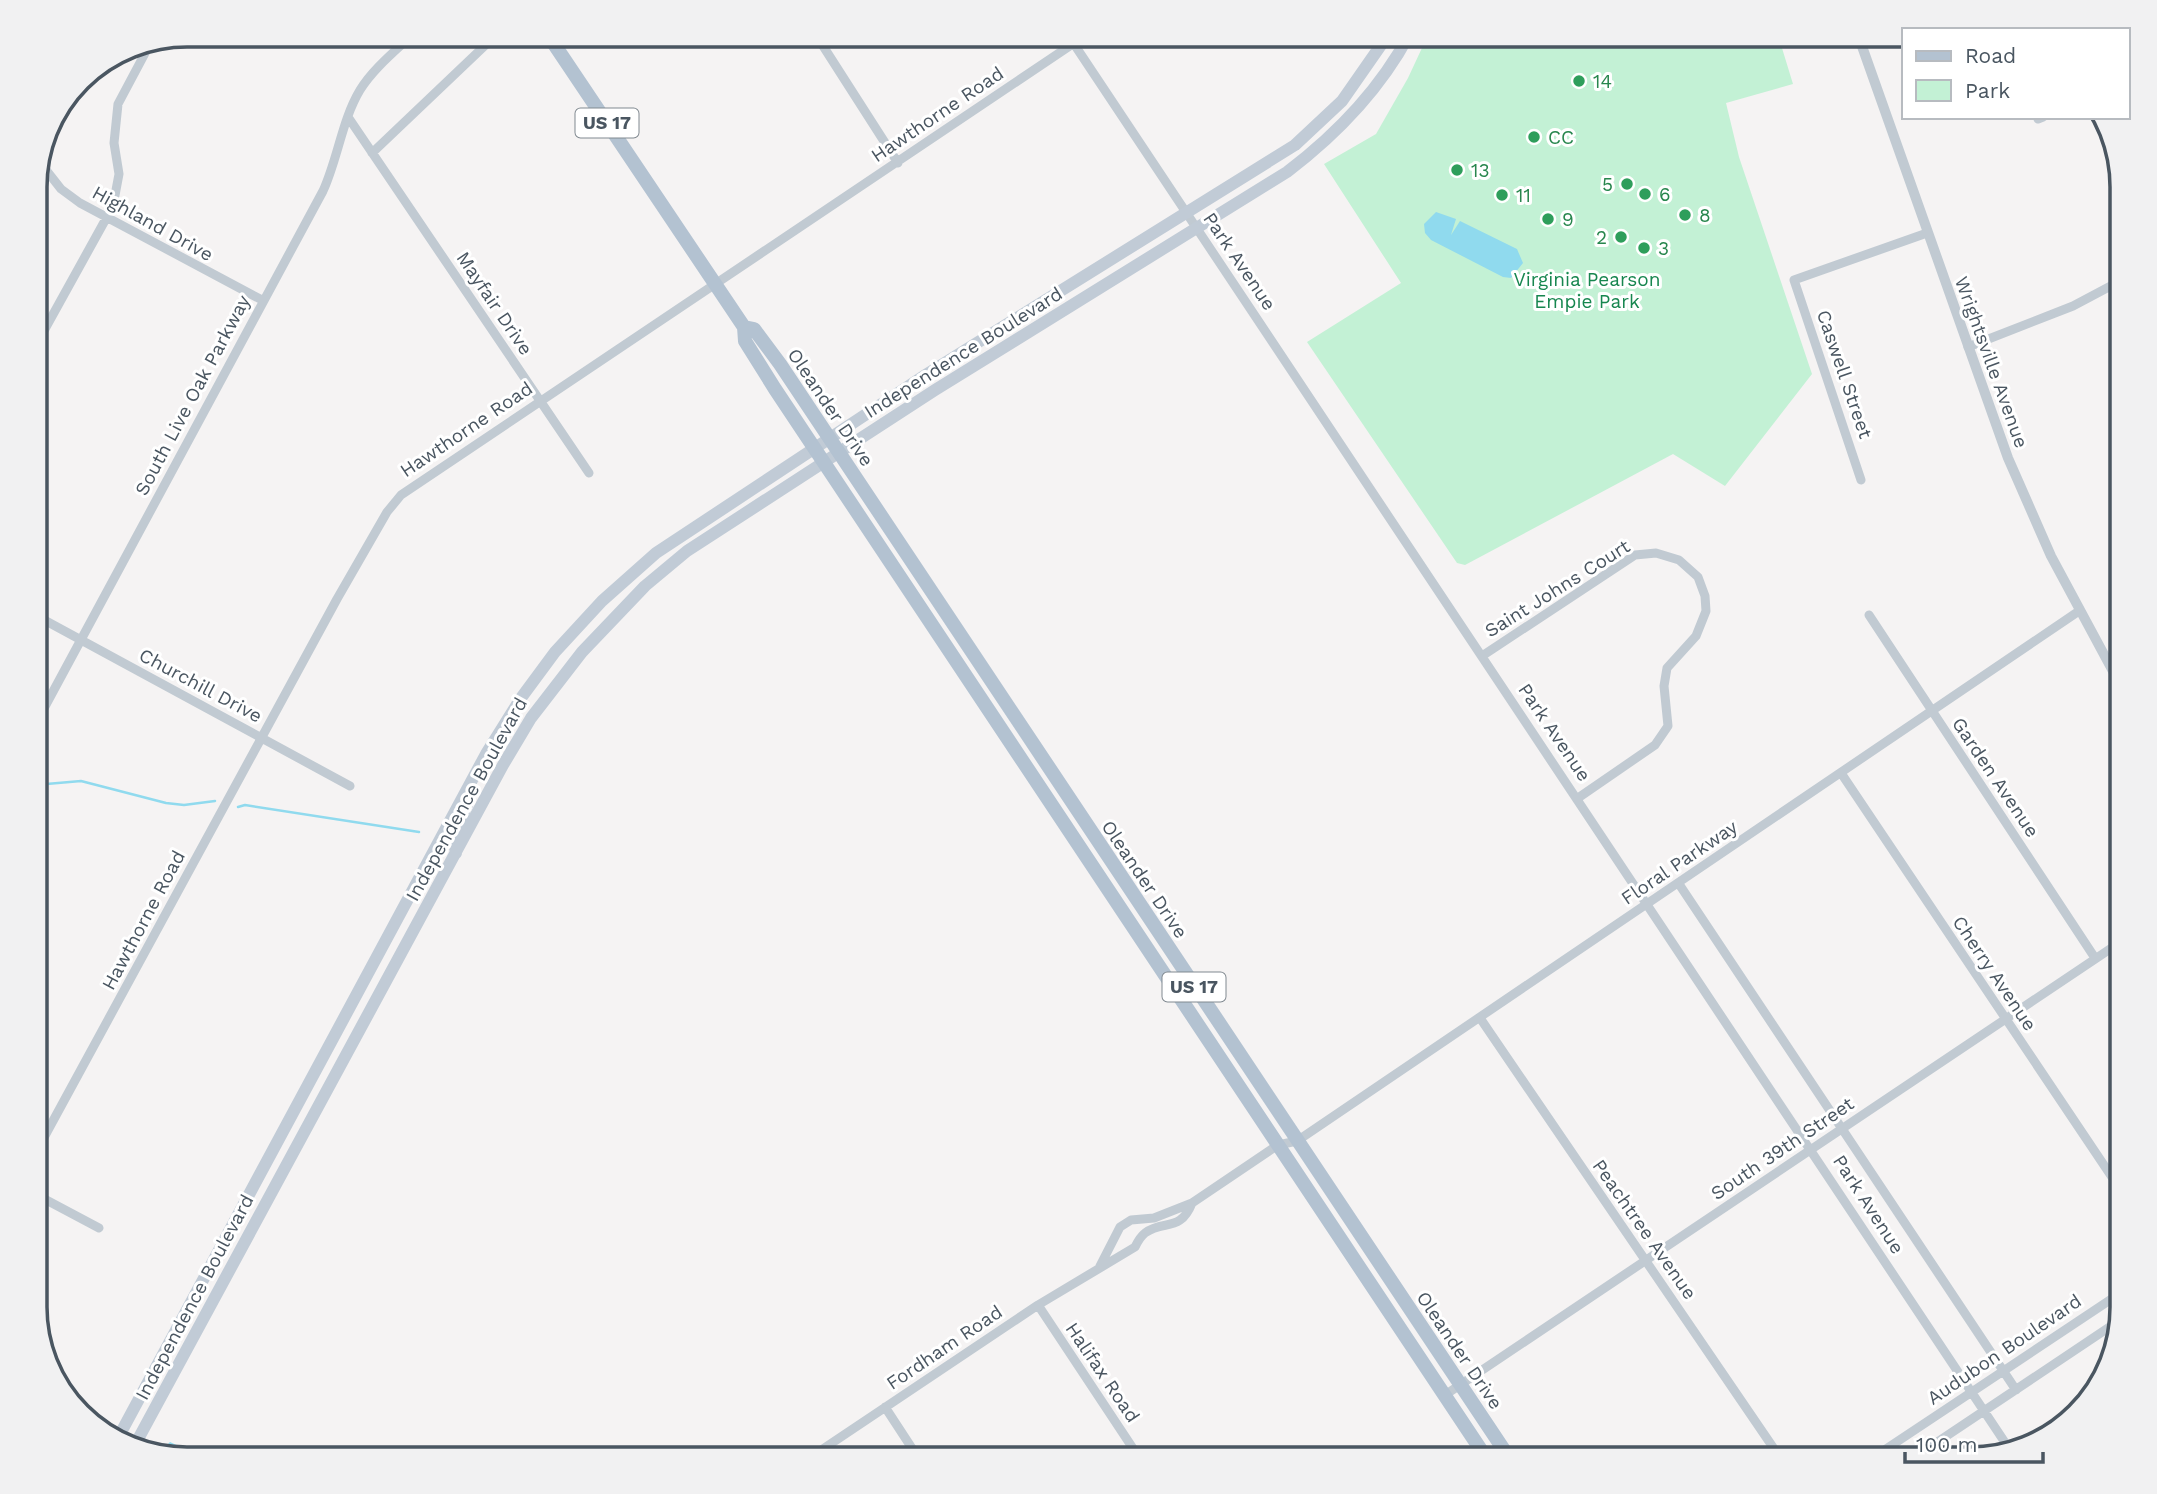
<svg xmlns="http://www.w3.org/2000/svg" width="2157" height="1494" font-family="'Work Sans',sans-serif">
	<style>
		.green { fill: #c3f1d5 }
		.water { fill: #90daee }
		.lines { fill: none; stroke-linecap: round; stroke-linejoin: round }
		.stream { stroke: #90daee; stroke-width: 2.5 }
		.minor { stroke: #c1cad2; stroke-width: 9 }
		.tertiary { stroke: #c1cad2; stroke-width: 10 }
		.secondary { stroke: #c1cbd6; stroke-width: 12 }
		.primary { stroke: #b3c2d1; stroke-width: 14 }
		.leisure-dot { fill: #2e9e5b; stroke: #fff; stroke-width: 2.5 }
		.labels { text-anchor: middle; stroke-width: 6; stroke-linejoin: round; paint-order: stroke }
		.shield { fill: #fff; stroke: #808990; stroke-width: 2 }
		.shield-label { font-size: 18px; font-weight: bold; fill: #4a5661 }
		.leisure-label { font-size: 19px; fill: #27864d; stroke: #fff; text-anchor: start }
		.street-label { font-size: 19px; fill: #4a5661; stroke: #fff }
		.park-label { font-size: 19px; fill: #17864f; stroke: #fff }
		.rim { fill: none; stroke: #4a5661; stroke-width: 3.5 }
	</style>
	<rect width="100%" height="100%" fill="#f5f3f3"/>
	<path class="green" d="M1428,35h350l15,49 -67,19 13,54 73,217 -87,112 -52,-32 -208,111 -8,-2 -150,-221 94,-59 -77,-119 52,-30 32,-56z"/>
	<path class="water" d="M1436,212l20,7 -5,16 9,-14 57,28 6,14 -12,15 -8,-1 -72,-37 -6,-7 -1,-9z
		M170,1442c25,12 41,13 68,5l12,6 -2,6h-61l-26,-8z"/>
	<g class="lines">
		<path class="stream" d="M35,785l46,-4 85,22 18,2 31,-4
			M238,807l7,-2 174,27"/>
		<path class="minor" d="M816,35l82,128
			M1068,35l942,1415
			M348,117l241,356
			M2038,119l5,-2
			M372,153l124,-118
			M39,161l22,28 19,14 182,97
			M35,347l78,-141 6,-32 -5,-31 4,-39 33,-62
			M1968,347l105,-41 49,-26
			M1861,480l-67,-200 133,-47
			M35,615l315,171
			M1869,615l226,343
			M1482,656l153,-101 21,-2 23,7 19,17 7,19 1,15 -10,25 -29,32 -3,18 4,40 -13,19 -77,53
			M35,725l288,-534c15,-33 19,-71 37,-101 13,-21 34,-38 52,-55
			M1841,773l281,419
			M1679,884l337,506
			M1480,1018l301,441
			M35,1154l302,-555 50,-87 14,-17 685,-460
			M35,1194l64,34
			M1100,1266l20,-39 11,-7 23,-2 38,-15 86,-58 19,-4 782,-530
			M1038,1305l102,154
			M1445,1395l677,-454
			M885,1407l34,52
			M808,1459l230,-154 97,-58c2,-4 6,-11 10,-14 19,-14 35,0 47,-30
			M1871,1459l251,-167
			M1912,1459l205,-137"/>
		<path class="tertiary" d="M1858,35l150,423 43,98 71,132"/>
		<path class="secondary" d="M456,853l-3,-16 16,-37
			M118,1438l368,-684 35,-56 34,-46 47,-51 54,-48 271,-179 368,-229 47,-44 46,-66
			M136,1443l367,-678 28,-47 51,-66 63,-66 42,-35 248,-161 352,-218c50,-38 92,-81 122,-137"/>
		<path class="primary" d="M548,35l196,292 1,14 30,48 712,1070
			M744,327l10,2 26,35 730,1095"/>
	</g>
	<g class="leisure-dot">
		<circle cx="1579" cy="81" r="7"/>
		<circle cx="1534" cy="137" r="7"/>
		<circle cx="1457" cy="170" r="7"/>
		<circle cx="1627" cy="184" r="7"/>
		<circle cx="1645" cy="194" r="7"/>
		<circle cx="1502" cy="195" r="7"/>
		<circle cx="1685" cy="215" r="7"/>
		<circle cx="1548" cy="219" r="7"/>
		<circle cx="1621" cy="237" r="7"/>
		<circle cx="1644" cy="248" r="7"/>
	</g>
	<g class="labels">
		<g class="shield">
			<rect x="575.5" y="108.5" width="63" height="29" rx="5"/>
			<rect x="1162.5" y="972.5" width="63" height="29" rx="5"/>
		</g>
		<g class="shield-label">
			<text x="607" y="129">US 17</text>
			<text x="1194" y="993">US 17</text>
		</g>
		<g class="leisure-label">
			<text x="1593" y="88">14</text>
			<text x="1548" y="144">CC</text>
			<text x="1471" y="177">13</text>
			<text x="1613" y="191" text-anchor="end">5</text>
			<text x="1659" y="201">6</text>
			<text x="1516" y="202">11</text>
			<text x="1699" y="222">8</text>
			<text x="1562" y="226">9</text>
			<text x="1607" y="244" text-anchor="end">2</text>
			<text x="1658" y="255">3</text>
		</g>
		<g class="street-label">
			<text transform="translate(937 114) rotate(-34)" y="7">Hawthorne Road</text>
			<text transform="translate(153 223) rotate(29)" y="7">Highland Drive</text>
			<text transform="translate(1240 261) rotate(56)" y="7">Park Avenue</text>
			<text transform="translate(495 303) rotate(56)" y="7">Mayfair Drive</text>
			<text transform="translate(963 352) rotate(-32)" y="7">Independence Boulevard</text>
			<text transform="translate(1992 362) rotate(70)" y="7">Wrightsville Avenue</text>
			<text transform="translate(1845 374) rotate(71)" y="7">Caswell Street</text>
			<text transform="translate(192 395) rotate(-62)" y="7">South Live Oak Parkway</text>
			<text transform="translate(831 407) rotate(56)" y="7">Oleander Drive</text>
			<text transform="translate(466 429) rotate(-34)" y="7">Hawthorne Road</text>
			<text transform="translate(1557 588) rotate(-32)" y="7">Saint Johns Court</text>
			<text transform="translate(201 685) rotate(28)" y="7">Churchill Drive</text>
			<text transform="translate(1555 732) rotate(56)" y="7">Park Avenue</text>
			<text transform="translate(1996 777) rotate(56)" y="7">Garden Avenue</text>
			<text transform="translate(466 799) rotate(-61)" y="7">Independence Boulevard</text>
			<text transform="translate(1679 862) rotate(-34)" y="7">Floral Parkway</text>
			<text transform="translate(1145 879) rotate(56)" y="7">Oleander Drive</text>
			<text transform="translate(143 920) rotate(-62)" y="7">Hawthorne Road</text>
			<text transform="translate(1995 973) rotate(56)" y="7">Cherry Avenue</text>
			<text transform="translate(1782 1148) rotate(-34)" y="7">South 39th Street</text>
			<text transform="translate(1869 1204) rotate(57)" y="7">Park Avenue</text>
			<text transform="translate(1645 1229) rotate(55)" y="7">Peachtree Avenue</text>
			<text transform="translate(194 1297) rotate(-62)" y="7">Independence Boulevard</text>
			<text transform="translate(944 1347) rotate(-34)" y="7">Fordham Road</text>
			<text transform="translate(2004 1349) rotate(-34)" y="7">Audubon Boulevard</text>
			<text transform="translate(1460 1350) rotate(56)" y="7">Oleander Drive</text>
			<text transform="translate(1103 1372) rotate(56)" y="7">Halifax Road</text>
		</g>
		<g class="park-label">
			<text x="1587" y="286">Virginia Pearson<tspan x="1587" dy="22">Empie Park</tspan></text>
		</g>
	</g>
	<path d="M0 0H2157V1494H0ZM187 47H1970A140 140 0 0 1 2110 187V1307A140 140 0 0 1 1970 1447H187A140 140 0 0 1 47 1307V187A140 140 0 0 1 187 47Z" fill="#f1f1f2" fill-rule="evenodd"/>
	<path class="rim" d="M187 47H1970A140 140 0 0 1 2110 187V1307A140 140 0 0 1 1970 1447H187A140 140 0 0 1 47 1307V187A140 140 0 0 1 187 47Z"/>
	<rect x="1902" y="28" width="228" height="91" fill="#ffffff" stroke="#b7bbc0" stroke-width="2"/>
	<rect x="1916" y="51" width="35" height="10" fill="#b3c2d1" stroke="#b7bbc0" stroke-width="2"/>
	<text x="1965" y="63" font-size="21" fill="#4a5661">Road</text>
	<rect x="1916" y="80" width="35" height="21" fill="#c3f1d5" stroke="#b7bbc0" stroke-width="2"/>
	<text x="1965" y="98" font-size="21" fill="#4a5661">Park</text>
	<path d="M1905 1452v10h138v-10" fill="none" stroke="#4a5661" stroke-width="3.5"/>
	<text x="1916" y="1452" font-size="21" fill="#4a5661" stroke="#ffffff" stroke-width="5" paint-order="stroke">100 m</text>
</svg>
